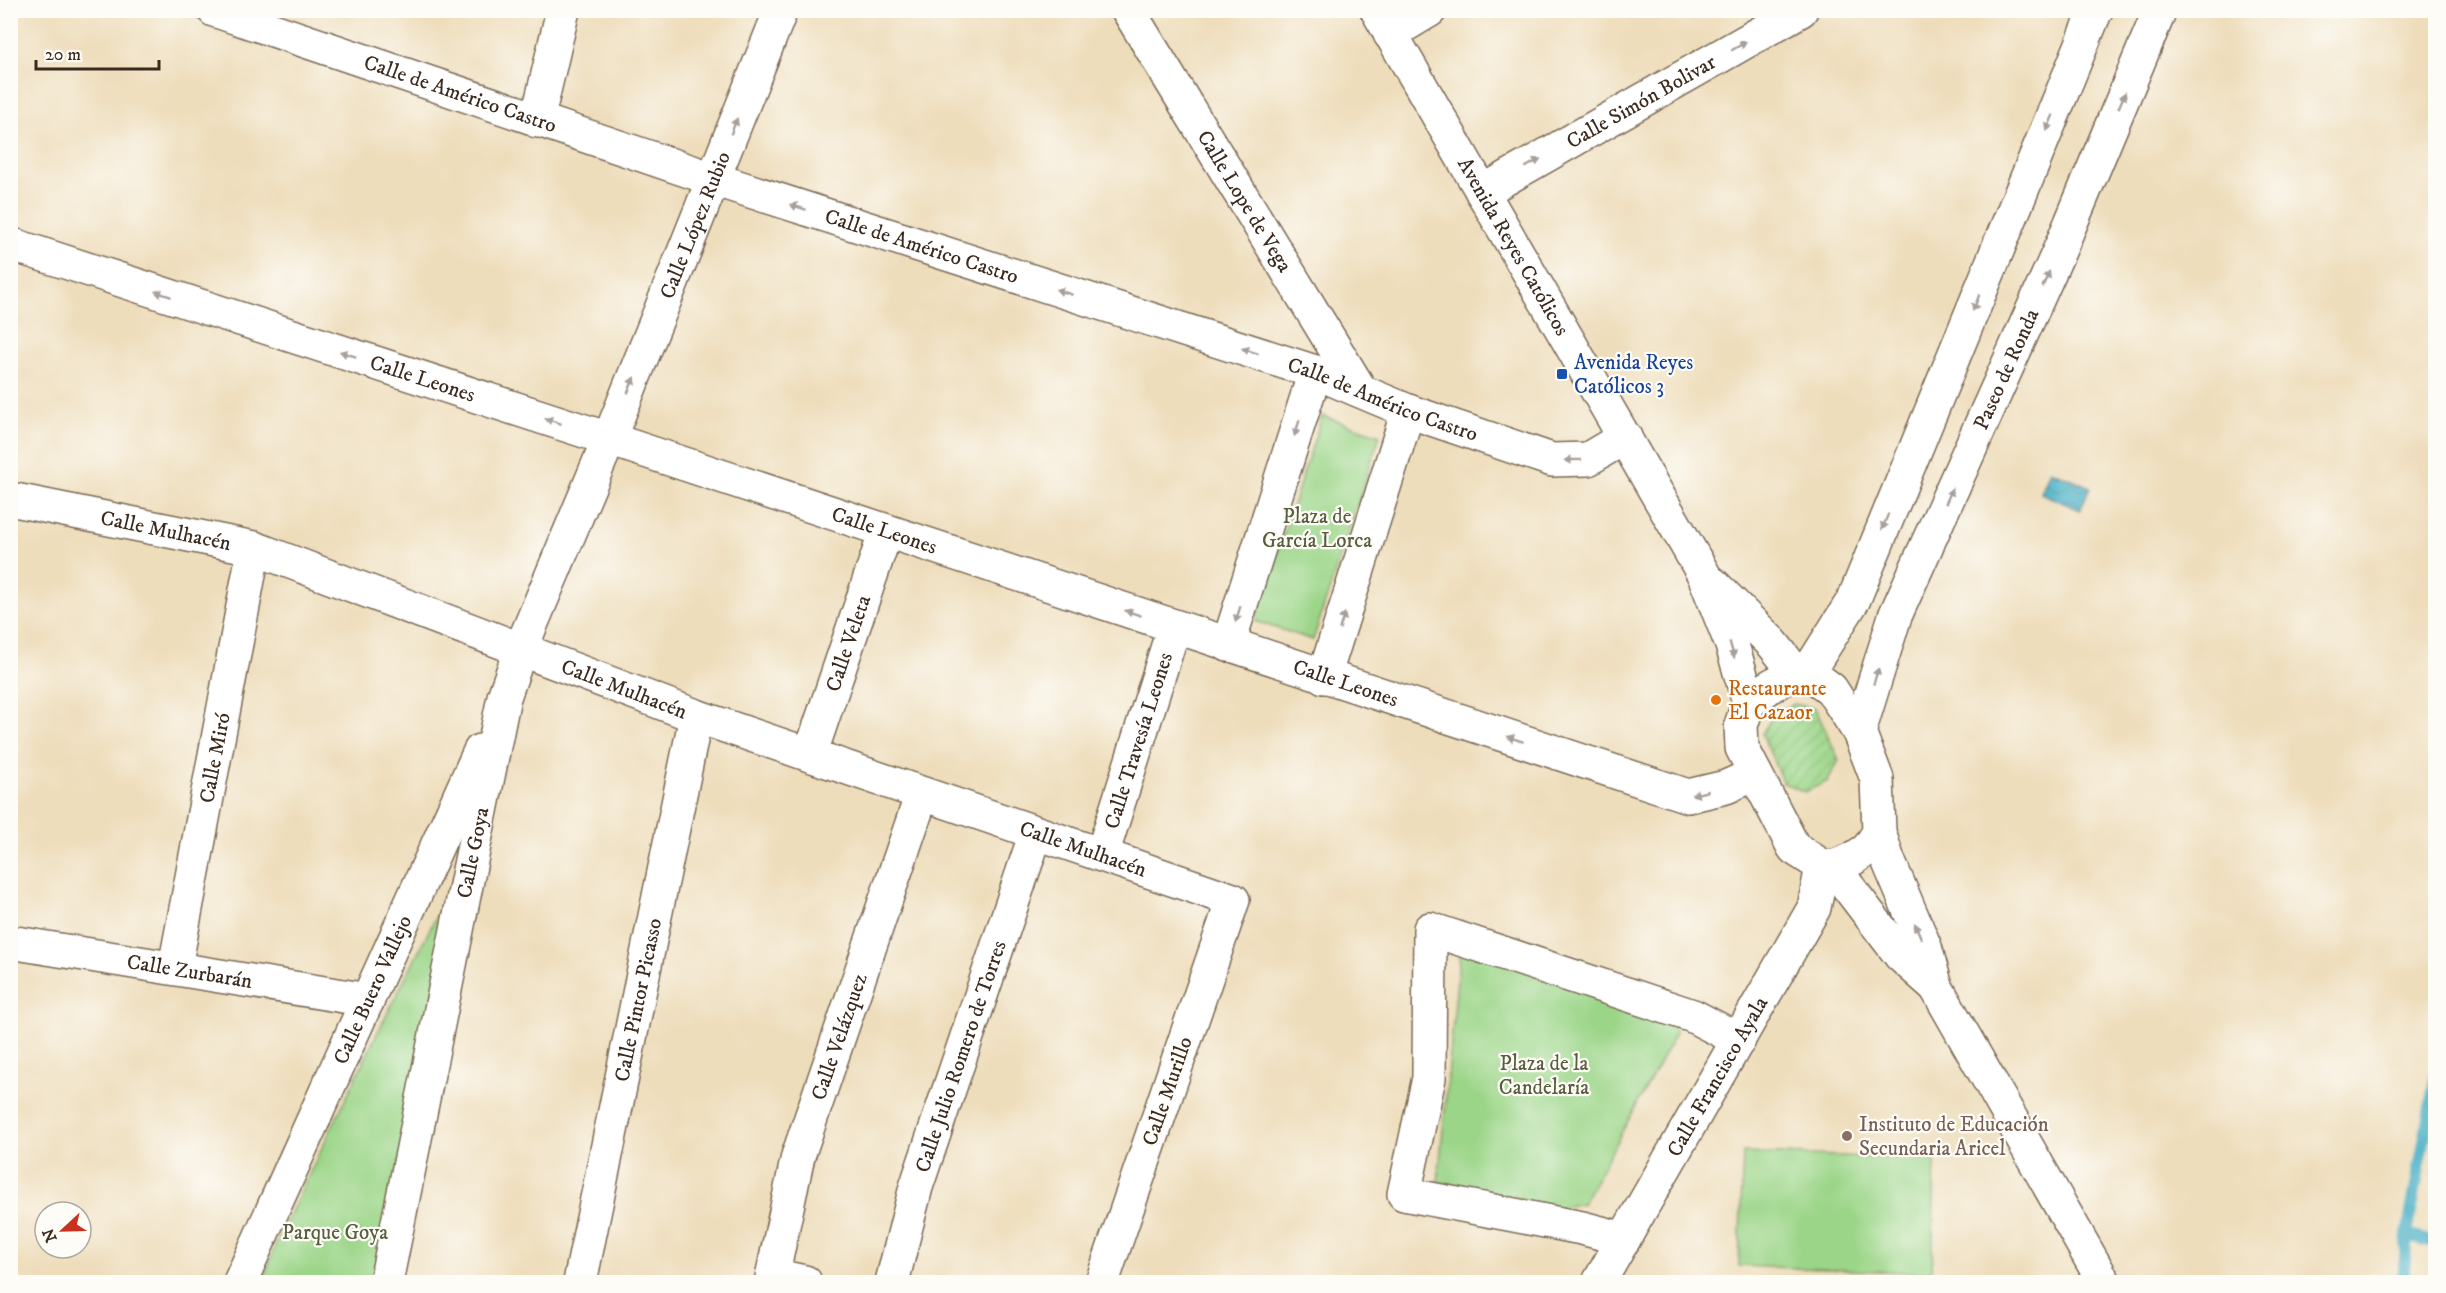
<svg xmlns="http://www.w3.org/2000/svg" width="2446" height="1293" font-family="'IM FELL DW Pica',serif">
	<style>
		.park { fill: #9bd588; stroke: #6b8053; stroke-width: 1.5 }
		.garden { fill: url(#garden-furrows); stroke: #6b8053; stroke-width: 1.5 }
		.water { fill: url(#water-waves); stroke: #406c72; stroke-width: 1.5 }
		.lines { fill: none; stroke-linecap: round; stroke-linejoin: round }
		.stream { stroke: #46afc5; stroke-width: 12 }
		.minor-casing { stroke: #7a6955; stroke-width: 36 }
		.tertiary-casing { stroke: #7a6955; stroke-width: 36 }
		.minor { stroke: #fff; stroke-width: 33 }
		.tertiary { stroke: #fff; stroke-width: 33 }
		.oneway { fill: #a79f9a }
		.transit-dot { fill: #1a4fb4; stroke: #fdfcf7; stroke-width: 2 }
		.food-dot { fill: #e8710a; stroke: #fdfcf7; stroke-width: 2 }
		.education-dot { fill: #8d6e63; stroke: #fdfcf7; stroke-width: 2 }
		.labels { text-anchor: middle; stroke-width: 4.5; stroke-linejoin: round; paint-order: stroke }
		.street-label { font-size: 21px; fill: #3b2a1e; stroke: #fdfcf7 }
		.transit-label { font-size: 21px; fill: #164399; stroke: #fdfcf7; text-anchor: start }
		.park-label { font-size: 21px; fill: #585d3e; stroke: #fdfcf7 }
		.food-label { font-size: 21px; fill: #c56008; stroke: #fdfcf7; text-anchor: start }
		.education-label { font-size: 21px; fill: #785e54; stroke: #fdfcf7; text-anchor: start }
	</style>
	<defs>
		<pattern id="garden-furrows" width="10" height="10" patternUnits="userSpaceOnUse" patternTransform="scale(1.5)"><rect width="10" height="10" fill="#9bd588"/><path d="M-1 1l2-2M0 10L10 0M9 11l2-2" fill="none" stroke="#86b775"/></pattern>
		<pattern id="water-waves" width="16" height="10" patternUnits="userSpaceOnUse" patternTransform="scale(1.5)"><rect width="16" height="10" fill="#46afc5"/><path d="M0 5q4-4 8 0t8 0" fill="none" stroke="#3c8f9f"/></pattern>
	</defs>
	<rect width="100%" height="100%" fill="#fdfcf7"/>
	<filter id="ink" filterUnits="userSpaceOnUse"><feTurbulence type="fractalNoise" baseFrequency=".0167" numOctaves="2"/><feDisplacementMap in="SourceGraphic" scale="12" xChannelSelector="R" yChannelSelector="G"/><feConvolveMatrix kernelMatrix="1 2 1 2 8 2 1 2 1" color-interpolation-filters="sRGB"/></filter>
	<filter id="wash" filterUnits="userSpaceOnUse"><feTurbulence type="fractalNoise" baseFrequency=".008" numOctaves="4" result="noise"/><feDisplacementMap in="SourceGraphic" scale="24" xChannelSelector="R" yChannelSelector="G"/><feGaussianBlur stdDeviation="1.35" result="paint"/><feColorMatrix in="noise" values="0 0 0 0 0 0 0 0 0 0 0 0 0 0 0 0 0 1.4 0 .05"/><feComposite in="paint" operator="in"/></filter>
	<g filter="url(#wash)">
		<rect width="100%" height="100%" fill="#edb"/>
		<path class="park" d="M1322,416l58,19 -67,205 -58,-19z
			M460,869l-86,413h-111l12,-37 96,-199z
			M1460,948l210,67 6,18 -93,170 -25,5 -120,-26z
			M1743,1153l192,6 -3,114 -193,-7z"/>
		<path class="garden" d="M1794,704l21,4 24,52 -11,21 -23,11 -22,-9 -21,-49 12,-20z"/>
		<path class="water" d="M2050,470l40,17 -10,23 -39,-17z"/>
		<g class="lines">
			<path class="stream" d="M2436,1074l-29,161 29,8
				M2403,1282l4,-47"/>
		</g>
	</g>
	<g filter="url(#ink)">
		<g class="lines">
			<defs>
				<g id="minor">
					<path id="s1" d="M214,10l499,169 602,193 93,39 144,49 36,-1 37,-22"/>
					<path id="s2" d="M1128,10l233,381"/>
					<path d="M1390,34l40,-24"/>
					<path d="M537,121l26,-111"/>
					<path id="s3" d="M1482,192l319,-182"/>
					<path id="s4" d="M10,499l244,49 442,168 537,184 -131,382"/>
					<path d="M1228,645l87,-273"/>
					<path d="M1324,677l84,-266"/>
					<path id="s5" d="M810,755l76,-224"/>
					<path id="s6" d="M1102,855l72,-228"/>
					<path id="s7" d="M10,942l358,58"/>
					<path id="s8" d="M175,967l79,-419"/>
					<path d="M1624,1239l-42,-11 -178,-34 25,-116 1,-149 263,87 46,24"/>
					<path d="M773,1275l32,7"/>
					<path id="s9" d="M240,1282l240,-531"/>
					<path id="s10" d="M386,1282l118,-585 16,-46 89,-212 172,-429"/>
					<path id="s11" d="M580,1282l116,-566"/>
					<path id="s12" d="M771,1282l27,-126 124,-362"/>
					<path id="s13" d="M892,1282l24,-95 120,-354"/>
					<path id="s14" d="M1599,1282l215,-374 8,-42"/>
				</g>
				<g id="tertiary">
					<path id="s15" d="M1377,10l327,565 28,70 17,57"/>
					<path id="s16" d="M10,244l599,195 1079,357 38,-9 29,-13"/>
					<path d="M1713,584l60,60 23,29"/>
					<path d="M1808,672l46,-73 242,-589"/>
					<path id="s17" d="M1859,732l36,-116 165,-367 100,-239"/>
					<path d="M1879,832l-11,17 -17,11 -18,7 -11,-1 -28,-18 -52,-100 -1,-23 8,-23 23,-17 24,-12 12,-1 23,17 28,43 18,47 2,53 9,28 37,87 11,40 168,295"/>
					<path d="M1833,867l68,89 35,31"/>
				</g>
			</defs>
			<use href="#minor" class="minor-casing"/>
			<use href="#tertiary" class="tertiary-casing"/>
			<use href="#minor" class="minor"/>
			<use href="#tertiary" class="tertiary"/>
		</g>
		<defs><path id="oneway-solid" d="M-6-.8H1V-3.2L6.5 0L1 3.2V.8H-6Z" transform="scale(1.5)"/></defs>
		<g class="oneway">
			<use href="#oneway-solid" transform="translate(1739 46) rotate(-30)"/>
			<use href="#oneway-solid" transform="translate(2122 100) rotate(-67)"/>
			<use href="#oneway-solid" transform="translate(2050 123) rotate(112)"/>
			<use href="#oneway-solid" transform="translate(734 126) rotate(-68)"/>
			<use href="#oneway-solid" transform="translate(1533 163) rotate(-30)"/>
			<use href="#oneway-solid" transform="translate(798 207) rotate(-162)"/>
			<use href="#oneway-solid" transform="translate(2046 279) rotate(-66)"/>
			<use href="#oneway-solid" transform="translate(1064 292) rotate(-162)"/>
			<use href="#oneway-solid" transform="translate(163 294) rotate(-162)"/>
			<use href="#oneway-solid" transform="translate(1976 303) rotate(112)"/>
			<use href="#oneway-solid" transform="translate(1250 351) rotate(-162)"/>
			<use href="#oneway-solid" transform="translate(348 354) rotate(-162)"/>
			<use href="#oneway-solid" transform="translate(631 385) rotate(-68)"/>
			<use href="#oneway-solid" transform="translate(553 421) rotate(-162)"/>
			<use href="#oneway-solid" transform="translate(1297 428) rotate(108)"/>
			<use href="#oneway-solid" transform="translate(1573 460) rotate(179)"/>
			<use href="#oneway-solid" transform="translate(1949 496) rotate(-66)"/>
			<use href="#oneway-solid" transform="translate(1885 522) rotate(112)"/>
			<use href="#oneway-solid" transform="translate(1133 613) rotate(-162)"/>
			<use href="#oneway-solid" transform="translate(1238 614) rotate(108)"/>
			<use href="#oneway-solid" transform="translate(1342 621) rotate(-72)"/>
			<use href="#oneway-solid" transform="translate(1732 650) rotate(74)"/>
			<use href="#oneway-solid" transform="translate(1876 676) rotate(-73)"/>
			<use href="#oneway-solid" transform="translate(1515 739) rotate(-162)"/>
			<use href="#oneway-solid" transform="translate(1700 793) rotate(167)"/>
			<use href="#oneway-solid" transform="translate(1918 931) rotate(-113)"/>
		</g>
	</g>
	<rect class="transit-dot" x="1556" y="368" width="12" height="12" rx="3"/>
	<circle class="food-dot" cx="1716" cy="700" r="6"/>
	<circle class="education-dot" cx="1847" cy="1136" r="6"/>
	<g class="labels">
		<g class="street-label">
			<text dy="7" stroke="none"><textPath href="#s1" startOffset="260">Calle de Américo Castro</textPath></text>
			<text dy="7" stroke="none"><textPath href="#s3" startOffset="183">Calle Simón Bolivar</textPath></text>
			<text dy="7" stroke="none"><textPath href="#s2" startOffset="224">Calle Lope de Vega</textPath></text>
			<text dy="7" stroke="none"><textPath href="#s10" startOffset="1106">Calle López Rubio</textPath></text>
			<text dy="7" stroke="none"><textPath href="#s1" startOffset="746">Calle de Américo Castro</textPath></text>
			<text dy="7" stroke="none"><textPath href="#s15" startOffset="273">Avenida Reyes Católicos</textPath></text>
			<text dy="7" stroke="none"><textPath href="#s17" startOffset="392">Paseo de Ronda</textPath></text>
			<text dy="7" stroke="none"><textPath href="#s16" startOffset="434">Calle Leones</textPath></text>
			<text dy="7" stroke="none"><textPath href="#s1" startOffset="1232">Calle de Américo Castro</textPath></text>
			<text dy="7" stroke="none"><textPath href="#s4" startOffset="159">Calle Mulhacén</textPath></text>
			<text dy="7" stroke="none"><textPath href="#s16" startOffset="920">Calle Leones</textPath></text>
			<text dy="7" stroke="none"><textPath href="#s5" startOffset="118">Calle Veleta</textPath></text>
			<text dy="7" stroke="none"><textPath href="#s16" startOffset="1406">Calle Leones</textPath></text>
			<text dy="7" stroke="none"><textPath href="#s4" startOffset="645">Calle Mulhacén</textPath></text>
			<text dy="7" stroke="none"><textPath href="#s6" startOffset="120">Calle Travesía Leones</textPath></text>
			<text dy="7" stroke="none"><textPath href="#s8" startOffset="213">Calle Miró</textPath></text>
			<text dy="7" stroke="none"><textPath href="#s4" startOffset="1131">Calle Mulhacén</textPath></text>
			<text dy="7" stroke="none"><textPath href="#s10" startOffset="438">Calle Goya</textPath></text>
			<text dy="7" stroke="none"><textPath href="#s7" startOffset="182">Calle Zurbarán</textPath></text>
			<text dy="7" stroke="none"><textPath href="#s9" startOffset="321">Calle Buero Vallejo</textPath></text>
			<text dy="7" stroke="none"><textPath href="#s11" startOffset="288">Calle Pintor Picasso</textPath></text>
			<text dy="7" stroke="none"><textPath href="#s12" startOffset="255">Calle Velázquez</textPath></text>
			<text dy="7" stroke="none"><textPath href="#s13" startOffset="236">Calle Julio Romero de Torres</textPath></text>
			<text dy="7" stroke="none"><textPath href="#s14" startOffset="237">Calle Francisco Ayala</textPath></text>
			<text transform="translate(1167 1091) rotate(-71)" y="7">Calle Murillo</text>
		</g>
		<g class="transit-label">
			<text x="1574" y="369">Avenida Reyes<tspan x="1574" dy="24">Católicos 3</tspan></text>
		</g>
		<g class="park-label">
			<text x="1317" y="523">Plaza de<tspan x="1317" dy="24">García Lorca</tspan></text>
			<text x="1544" y="1070">Plaza de la<tspan x="1544" dy="24">Candelaría</tspan></text>
			<text x="335" y="1239">Parque Goya</text>
		</g>
		<g class="food-label">
			<text x="1728" y="695">Restaurante<tspan x="1728" dy="24">El Cazaor</tspan></text>
		</g>
		<g class="education-label">
			<text x="1859" y="1131">Instituto de Educación<tspan x="1859" dy="24">Secundaria Aricel</tspan></text>
		</g>
	</g>
	<rect width="2446" height="1293" fill="none" stroke="#fdfcf7" stroke-width="36"/>
	<g transform="translate(63 1230) rotate(248)"><circle r="28" fill="#fdfcf7" stroke="#afa8a0" stroke-width="1.5"/>
	<path d="M0-4.5L10 22L0 15L-10 22Z" fill="#c8321e"/>
	<text y="-9" font-size="16" font-weight="bold" text-anchor="middle" fill="#3b2a1e">N</text>
	</g>
	<path d="M36 60v9h123v-9" fill="none" stroke="#3b2a1e" stroke-width="3"/>
	<text x="45" y="60" font-size="18" fill="#3b2a1e" stroke="#fdfcf7" stroke-width="4.5" paint-order="stroke">20 m</text>
</svg>
